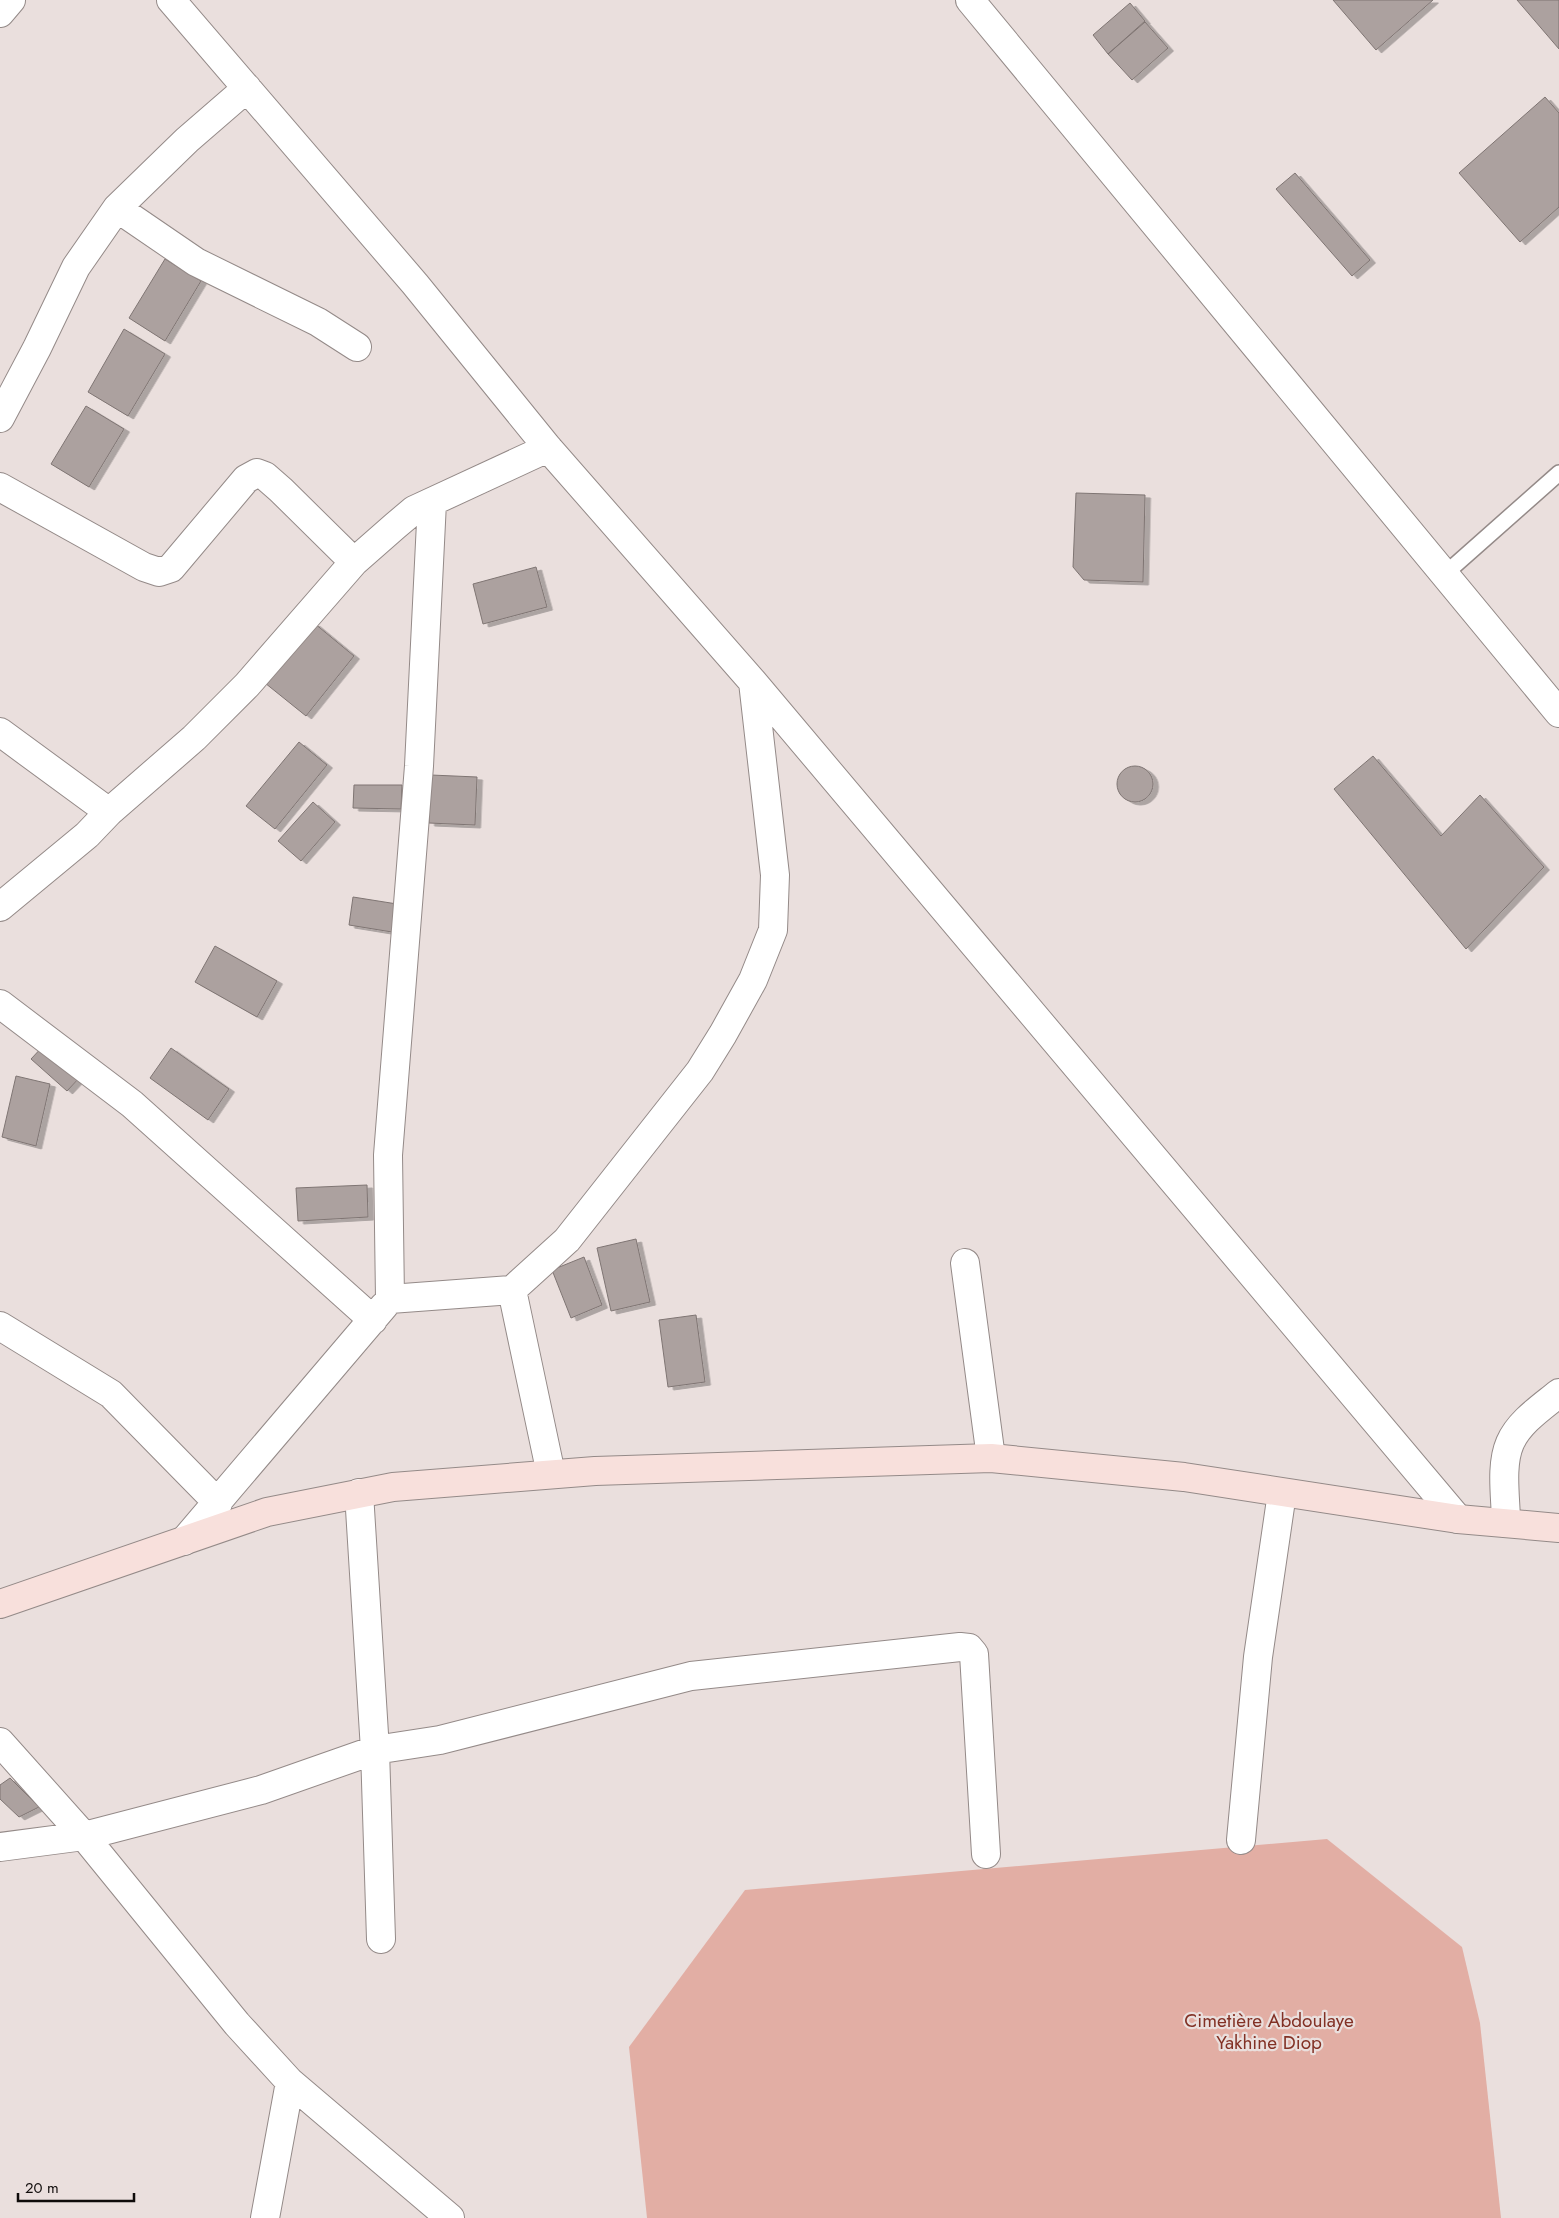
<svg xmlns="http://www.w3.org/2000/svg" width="1559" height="2218" font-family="Jost,sans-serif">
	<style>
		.green { fill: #e2aea4 }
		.building { fill: #aca19f; stroke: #7f7573; filter: url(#shadow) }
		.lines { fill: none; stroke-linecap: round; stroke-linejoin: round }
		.lane-casing { stroke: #948a88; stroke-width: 18 }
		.street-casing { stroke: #948a88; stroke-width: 30 }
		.secondary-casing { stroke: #948a88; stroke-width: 30 }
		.lane { stroke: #fff; stroke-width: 15 }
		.street { stroke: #fff; stroke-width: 28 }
		.secondary { stroke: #f8e0dc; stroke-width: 28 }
		.labels { text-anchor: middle; stroke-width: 4.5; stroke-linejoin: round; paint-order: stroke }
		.park-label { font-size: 19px; fill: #823125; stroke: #eadfdd }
	</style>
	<defs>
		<filter id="shadow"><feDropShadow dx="5.5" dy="3" stdDeviation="0" flood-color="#0004"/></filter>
	</defs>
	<rect width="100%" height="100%" fill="#eadfdd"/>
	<path class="green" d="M1327,1839l135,108 18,76 21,195h-854l-18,-171 116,-157z"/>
	<path class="building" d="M1333,0h100l-57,50z
		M1517,0h42v49z
		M1130,3l15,18 -37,33 -15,-19z
		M1145,22l23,26 -36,32 -24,-26z
		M1545,97l14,16v94l-39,35 -61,-69z
		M1295,173l75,87 -18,16 -76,-87z
		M165,259l36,22 -36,60 -36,-23z
		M124,329l41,25 -37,62 -40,-24z
		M86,406l38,23 -35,58 -38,-23z
		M1076,493l69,2 -2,87 -59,-2 -11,-13z
		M536,567l11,40 -64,17 -10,-40z
		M314,623l40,33 -48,60 -41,-33z
		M299,742l28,23 -52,64 -29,-23z
		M1373,756l68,80 39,-41 64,72 -78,82 -132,-160z
		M1117 784a18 18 0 1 1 36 0a18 18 0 1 1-36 0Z
		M431,775l46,2 -2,48 -46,-2z
		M354,785h48l-1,24 -48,-1z
		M313,802l22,20 -34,39 -23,-20z
		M353,897l44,7 -5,28 -43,-7z
		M215,946l62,35 -20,36 -62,-35z
		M45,1044l37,31 -15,16 -36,-32z
		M171,1048l58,41 -21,31 -58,-42z
		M16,1076l34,8 -14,62 -34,-9z
		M367,1185l1,32 -70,4 -2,-33z
		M636,1239l14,63 -39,9 -14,-63z
		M584,1257l18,48 -31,13 -19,-48z
		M696,1315l9,67 -37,5 -9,-67z
		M10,1778l29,29 -20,10 -19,-18v-14z"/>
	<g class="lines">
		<defs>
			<path id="lane" d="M1445,574l114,-101"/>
			<path id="street" d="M171,0l244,284 133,164 205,234 705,837
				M970,0l589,713
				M0,13l11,-13
				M117,208l79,54 122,60 39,25
				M0,418l37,-70 39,-81 41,-59 70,-68 60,-52
				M0,487l144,80 15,5 12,-4 75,-89 11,-6 8,3 16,14 73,72
				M432,502l-13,264 -31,389 2,144 122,-9 55,-50 133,-169 23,-37 30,-54 20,-50 2,-55 -22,-193
				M0,732l109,80
				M0,907l87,-72 22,-23 85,-74 53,-53 107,-123 41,-36 19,-16 134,-62
				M0,1004l132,100 241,216
				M965,1263l26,195
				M512,1290l39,184
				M0,1326l111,68 107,109
				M359,1493l16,257 6,189
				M1506,1523c0,-24 -6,-57 4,-80 9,-21 32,-36 49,-50
				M184,1541l200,-235
				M0,1742l84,94 153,188 53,58 160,136
				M1241,1840l17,-183 24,-164
				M0,1847l84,-11 177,-46 114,-40 65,-10 251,-64 269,-29 9,1 5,6 12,200
				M265,2218l25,-136"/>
			<path id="secondary" d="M0,1604l267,-92 126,-25 202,-16 396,-13 193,19 274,42 101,9"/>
		</defs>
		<use href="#lane" class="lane-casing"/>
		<use href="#street" class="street-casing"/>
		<use href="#secondary" class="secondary-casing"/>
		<use href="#lane" class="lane"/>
		<use href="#street" class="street"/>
		<use href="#secondary" class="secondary"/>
	</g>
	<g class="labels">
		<g class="park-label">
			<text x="1269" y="2027">Cimetière Abdoulaye<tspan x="1269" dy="22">Yakhine Diop</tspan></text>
		</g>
	</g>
	<path d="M18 2193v8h116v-8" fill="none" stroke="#0f0b0a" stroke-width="2.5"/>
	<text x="25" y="2193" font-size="15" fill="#0f0b0a" stroke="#eadfdd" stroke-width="4" paint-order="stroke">20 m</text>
</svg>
